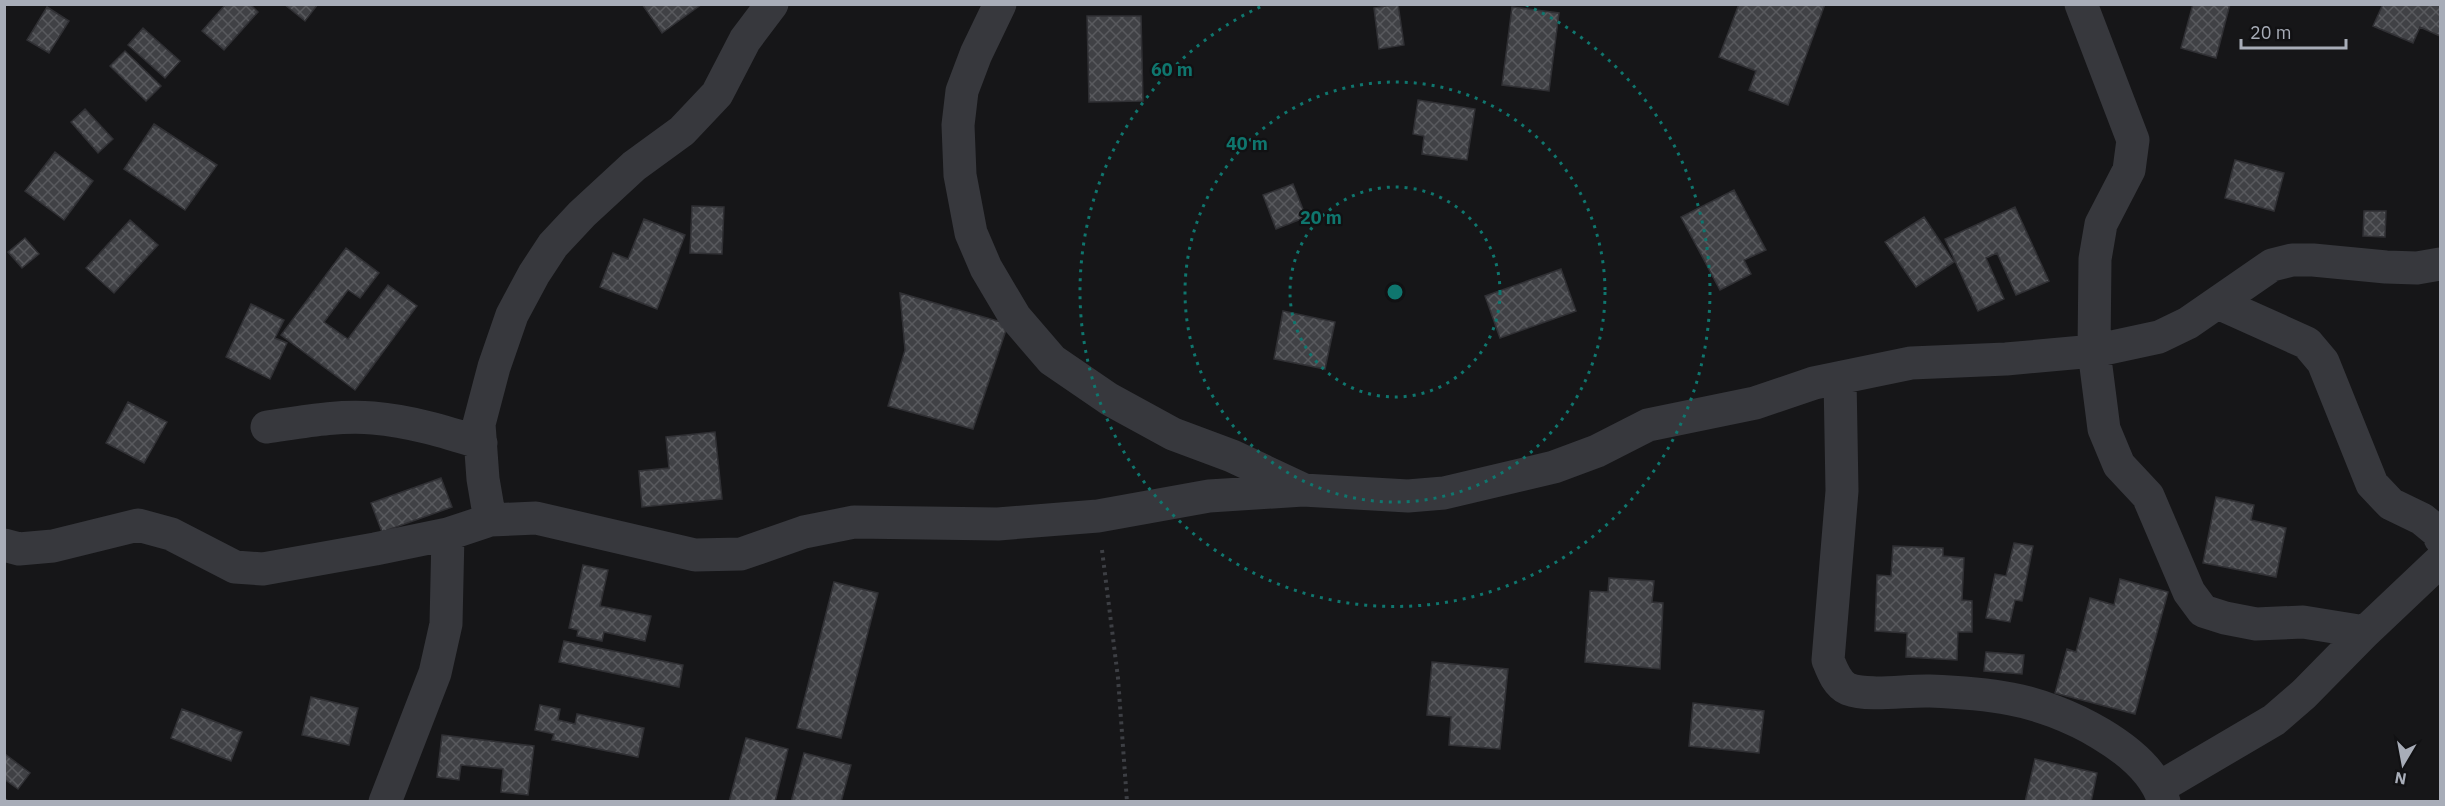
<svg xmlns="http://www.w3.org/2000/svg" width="2445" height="806" font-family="'IBM Plex Sans',sans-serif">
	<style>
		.building { fill: url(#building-cross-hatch); stroke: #303034; stroke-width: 1.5 }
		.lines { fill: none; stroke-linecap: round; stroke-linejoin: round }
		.path { stroke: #3d3f44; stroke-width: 4; stroke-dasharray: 3 4.5; stroke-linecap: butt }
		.minor { stroke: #37383d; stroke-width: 33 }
		.ring { fill: none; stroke: #0f766e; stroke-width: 3; stroke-dasharray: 3 6 }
		.centre { fill: #0f766e; stroke: #111113; stroke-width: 3 }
		.ring-label { font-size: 18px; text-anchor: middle; font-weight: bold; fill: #0f766e; stroke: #111113; stroke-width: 4.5; stroke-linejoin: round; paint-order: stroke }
	</style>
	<defs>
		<pattern id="building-cross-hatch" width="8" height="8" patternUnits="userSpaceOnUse" patternTransform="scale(1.5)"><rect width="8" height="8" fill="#404145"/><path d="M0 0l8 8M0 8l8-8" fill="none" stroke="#595a5e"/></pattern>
	</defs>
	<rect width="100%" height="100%" fill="#161618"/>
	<path class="building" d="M226,4h24l8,8 -34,38 -22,-19z
		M284,4h34l-13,17z
		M642,4h60l-40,29z
		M1398,4l6,41 -25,4 -5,-41z
		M1739,4h86l-37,101 -39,-15 7,-19 -37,-14z
		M2193,4h37l-14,54 -35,-10z
		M2383,4h57v32l-20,-9 -7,16 -40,-17z
		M47,7l22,14 -20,32 -22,-13z
		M1512,7l47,6 -10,78 -47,-6z
		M1087,16h54l2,85 -54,1z
		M143,28l37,33 -15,17 -37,-33z
		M125,51l36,35 -15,15 -36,-35z
		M1418,100l57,9 -8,51 -45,-6 2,-18 -11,-2z
		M85,109l28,30 -15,14 -27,-31z
		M154,124l63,41 -32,45 -61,-41z
		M55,152l38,29 -29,39 -39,-29z
		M2235,160l49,13 -10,38 -49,-13z
		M1293,184l13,33 -30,12 -13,-34z
		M1734,190l32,60 -22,10 7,14 -31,16 -39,-73z
		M692,206l32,1 -2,47 -32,-1z
		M2015,207l34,74 -33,14 -19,-42 -11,5 18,41 -26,12 -33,-72z
		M2364,211h22l-1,26 -22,-1z
		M1924,217l30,45 -38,25 -31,-45z
		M644,219l41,16 -28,74 -57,-22 13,-34 15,6z
		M130,220l28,25 -44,48 -28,-25z
		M25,238l14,16 -17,14 -14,-16z
		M346,248l33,25 -19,25 -12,-8 -24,32 24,17 40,-54 29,21 -62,84 -74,-55z
		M1561,269l15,42 -76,27 -15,-42z
		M900,293l108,31 -35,105 -85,-23 17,-56z
		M251,304l33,16 -9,18 12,5 -17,36 -44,-22z
		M1283,311l52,11 -10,47 -51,-10z
		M128,402l39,20 -23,41 -38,-20z
		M715,432l7,67 -80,8 -3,-36 30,-3 -3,-31z
		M441,478l11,29 -70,25 -11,-29z
		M2216,497l38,8 -3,15 35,8 -10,49 -73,-14z
		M2014,543l19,3 -11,55 -7,-1 -5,22 -24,-4 9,-44 11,2z
		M1893,546l50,2v8l21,2 -2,42 10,1v31h-14l-1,28 -51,-3 1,-24 -32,-2 2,-56 14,1z
		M583,565l25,5 -8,36 51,10 -6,25 -41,-9 -2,9 -25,-5 1,-6 -9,-2z
		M1609,578l45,3 -2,21 11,1 -3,66 -75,-7 5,-71 18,1z
		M2120,579l48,13 -33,122 -80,-21 12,-44 9,3 14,-54 24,7z
		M834,582l44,11 -37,145 -44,-10z
		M564,641l119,24 -4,22 -120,-25z
		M1986,652l38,3 -2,19 -38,-3z
		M1432,662l76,7 -8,80 -51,-4 2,-28 -24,-2z
		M311,697l47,11 -9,37 -47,-10z
		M1693,703l71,8 -5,42 -70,-7z
		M540,705l20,4 -2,11 17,4 2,-10 67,14 -6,29 -86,-17 2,-6 -19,-4z
		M182,709l60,23 -11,29 -60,-23z
		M442,735l92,11 -6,49 -27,-3 2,-23 -42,-4 -2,15 -22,-3z
		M746,738l42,11 -13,53h-46z
		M804,753l47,12 -10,37h-50z
		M5,754l25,19 -12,16 -14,-10z
		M2035,759l62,14 -6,29h-66z"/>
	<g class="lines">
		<path class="path" d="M1102,550l16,128 9,124
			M4,800l5,2"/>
		<path class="minor" d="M1000,4l-24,50 -14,37 -4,34 2,50 11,58 15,35 29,49 37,43 57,39 64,35 59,22 70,33
			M2081,4l52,136 -4,30 -28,54 -6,35 -1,92 10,78 15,36 29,31 41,96 14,19 22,7 31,6 47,-2 62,10
			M2218,303l89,40 16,19 49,122 19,20 31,15 17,14 1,5
			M1840,378l2,113 -14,169c4,10 9,24 20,29 22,8 58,1 82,2 27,1 55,3 81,8 51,9 138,50 153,103
			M267,427c35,-5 71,-12 106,-9 37,3 73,14 108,25
			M490,520l-7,-41 -4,-55 15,-57 18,-52 22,-41 19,-29 29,-31 52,-48 48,-35 35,-37 28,-54 27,-36
			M4,545l15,4 34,-3 85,-21 33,9 64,33 28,2 112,-20 73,-15 42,-14 46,-2 159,37 46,-1 63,-22 50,-10 144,2 100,-8 111,-20 94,-6 105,6 36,-3 110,-26 43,-16 51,-26 107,-22 59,-20 97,-20 95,-4 88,-8 65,-14 29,-14 84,-58 20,-5h21l73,7 31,1 23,-4
			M2160,787l114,-67 30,-26 61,-62 75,-71
			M385,802l50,-129 11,-49 2,-90"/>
	</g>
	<g class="ring">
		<circle cx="1395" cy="292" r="105"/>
		<circle cx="1395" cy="292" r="210"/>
		<path d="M1526 5A315 315 0 1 1 1264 5"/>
	</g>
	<circle cx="1395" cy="292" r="9" class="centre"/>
	<g class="ring-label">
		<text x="1172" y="76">60 m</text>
		<text x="1247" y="150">40 m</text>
		<text x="1321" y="224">20 m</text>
	</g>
	<rect width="2445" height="806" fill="none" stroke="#a8adb8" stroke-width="12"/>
	<g transform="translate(2403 764) rotate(190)" stroke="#111113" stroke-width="4.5" paint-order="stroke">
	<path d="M0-4.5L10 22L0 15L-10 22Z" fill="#a8adb8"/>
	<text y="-9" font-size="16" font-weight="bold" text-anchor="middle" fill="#a8adb8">N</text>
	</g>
	<path d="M2241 39v9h105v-9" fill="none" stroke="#a8adb8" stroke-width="3"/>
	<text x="2250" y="39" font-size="18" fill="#a8adb8" stroke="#111113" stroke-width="4.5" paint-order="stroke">20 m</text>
</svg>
